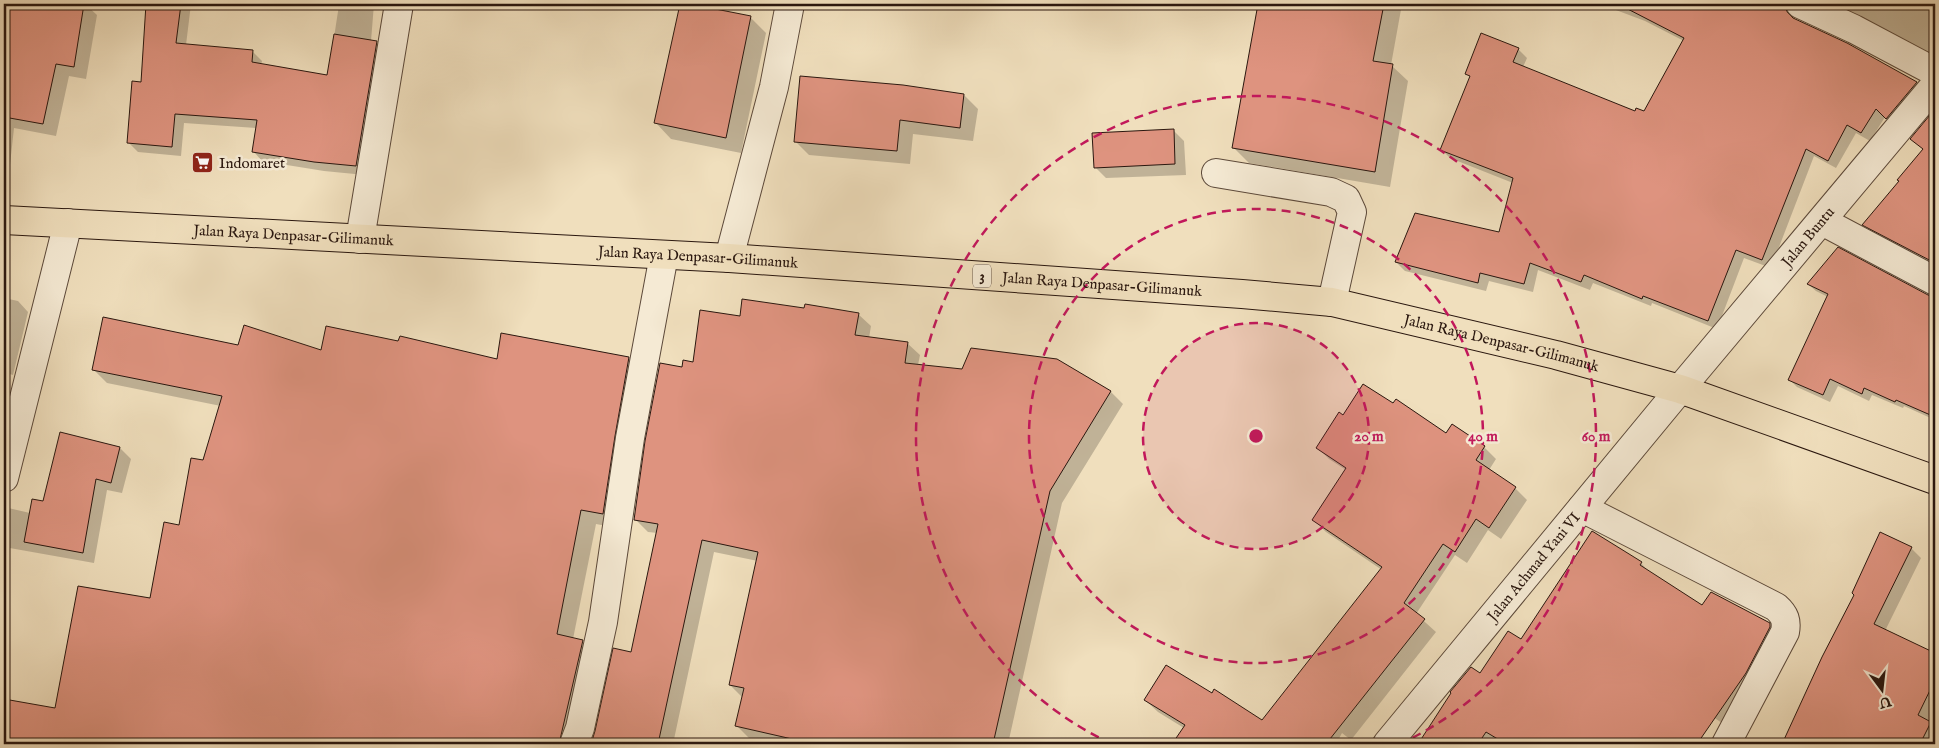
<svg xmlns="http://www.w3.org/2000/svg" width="1939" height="748" font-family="'IM FELL English',serif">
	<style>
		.shadow { fill: #0003 }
		.building { fill: #de937f; stroke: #2a170f }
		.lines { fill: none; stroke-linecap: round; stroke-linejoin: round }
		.minor-casing { stroke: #5c493a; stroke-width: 30 }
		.highway-casing { stroke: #2a170f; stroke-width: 30 }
		.minor { stroke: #f5ead4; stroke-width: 28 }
		.highway { stroke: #f0dfbd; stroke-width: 28 }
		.ring { fill: none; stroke: #c2185b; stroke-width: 2.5; stroke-dasharray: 9 6 }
		.labels { text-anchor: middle; stroke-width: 5; stroke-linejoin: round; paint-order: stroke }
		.shield { fill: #f5ead4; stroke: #67564a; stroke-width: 1 }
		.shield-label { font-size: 14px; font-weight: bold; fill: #2a170f }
		.poi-label { font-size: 15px; fill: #2a170f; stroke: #f5ead4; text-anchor: start }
		.street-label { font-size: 15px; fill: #2a170f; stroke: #f5ead4 }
		.centre { fill: #c2185b; stroke: #f5ead4; stroke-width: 2.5 }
		.ring-label { font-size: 15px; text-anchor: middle; font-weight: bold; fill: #c2185b; stroke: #f5ead4; stroke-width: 5; stroke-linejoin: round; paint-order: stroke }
	</style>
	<rect width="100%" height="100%" fill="#f0dfbd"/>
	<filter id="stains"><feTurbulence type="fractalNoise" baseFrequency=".004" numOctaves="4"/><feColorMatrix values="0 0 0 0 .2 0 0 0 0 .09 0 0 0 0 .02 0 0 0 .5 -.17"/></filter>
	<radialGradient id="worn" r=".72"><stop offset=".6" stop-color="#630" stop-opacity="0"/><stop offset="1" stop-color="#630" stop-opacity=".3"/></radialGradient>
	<path class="shadow" d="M4,4l31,3 1,-3h49l12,11 -11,64 -17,-3 -13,60 -42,-8 -5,46 -5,-1z
		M147,4h44l-5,41 66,6 10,10 -1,4 67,11 11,-71 -1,-1h36l-3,37 5,1 10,10 -21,123 -41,-4 -62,-10 -9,-10 4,-23 -73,-5 -3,33 -43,-4 -9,-9 13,-60z
		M681,4l69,13 16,16 -25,120 -70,-14 -15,-16z
		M1260,4h142l-11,61 17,16 -18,106 -141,-24 -15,-15z
		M1600,4h196l-3,11 2,5 51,24 71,38 9,8 -30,36 -11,-9 -15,24 -14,-8 -20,35 -22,-12 -43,112 -27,-10 -27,71 -65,-26 -1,3 -58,-23 -3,7 -52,-20 -5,22 -44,-11 -3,10 -81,-20 -9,-9 104,-29 13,-50 -63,-25 -9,-9 29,-72 -4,-4 52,-24 9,9 -4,9 113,45 9,1 39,-72 -39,-20z
		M1829,4h106v53z
		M964,95l14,14 -5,32 -60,-7 -3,30 -101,-9 -14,-14z
		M1931,116l4,4v146l-64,-35 -7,-6 36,-43 24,-32 -5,-4z
		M1173,130l11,11 2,34 -80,3 -11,-11z
		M1808,284l122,13 5,5v118l-31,-14 -1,2 -31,-13 -3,6 -31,-15 -8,16 -33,-15 -7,-7 38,-83 -12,-6z
		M4,298l14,3 10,11 -15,63 -7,-2 -2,23z
		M805,309l53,5 13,12 -2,12 38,5 13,12 -2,10 45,5 94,-10 54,32 12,12 -61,99 -54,241h-233l-26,-6 -12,-12 6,-28 -13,-13 28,-124 -44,-9 -41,192h-61l46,-211 -10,-1 -13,-13 48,-151 11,-5 47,-46z
		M239,346l259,15 131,-3 14,15 -26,155 -21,-4 -23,115 6,2 14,14 -22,89h-567v-44l52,9 95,-110 29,-73 41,-120 -114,-23 -14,-14z
		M1344,417l102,18 38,12 12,12 -7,11 26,18 12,12 -26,39 -13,-9 -21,33 -12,-8 -39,59 20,18 -85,108 -9,-7 -6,11h-162l10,-16 -26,-16 -13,-12 67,-5 50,26 120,-151 -56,-38 -12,-12 32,-50 -17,-11 -12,-12z
		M120,448l11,11 -9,34 -15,-3 -13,73 -90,-16v-40l26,6z
		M1911,548l10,10 -36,73 50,23v90h-151l23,-50z
		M1641,563l8,9 53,35 67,17 8,9 -52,92 -15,-10 -19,29h-267l57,-70 41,-33z"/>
	<path class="building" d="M4,4h80l-10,63 -18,-3 -13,60 -39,-7z
		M146,4h35l-5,39 77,7 -1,12 75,13 7,-41 43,7 -21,125 -42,-4 -62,-10 5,-32 -82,-6 -3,33 -45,-4 5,-62 9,1z
		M680,4h10l61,12 -25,122 -72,-15z
		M1258,4h126l-11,57 20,3 -18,108 -143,-24z
		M1618,4h158l9,4 3,5 5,5 54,25 70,39 -31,37 -10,-10 -15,24 -14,-8 -19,36 -22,-12 -44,111 -26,-10 -28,71 -65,-25 -1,3 -58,-24 -3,7 -51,-19 -6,21 -44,-11 -2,10 -83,-21 20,-49 84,19 14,-54 -73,-28 30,-74 -5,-2 16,-41 38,15 -6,14 122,49 1,-3 8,3 40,-73z
		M800,76l103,9 61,9 -4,34 -60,-8 -3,31 -103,-9z
		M1935,109v154l-73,-38 37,-44 -2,-1 26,-31 -13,-10z
		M1174,129l1,35 -81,4 -2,-35z
		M1838,247l90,48 7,2v120l-39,-17 -1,2 -31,-14 -2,6 -32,-15 -7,16 -35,-15 40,-86 -21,-10z
		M742,299l62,9 1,-4 54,9 -4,22 53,7 -3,21 57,6 9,-21 86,11 54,32 -61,100 -57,253h-179l-79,-18 9,-38 -15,-3 29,-133 -56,-12 -44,204h-67l4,-13 18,-83 18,4 27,-128 -24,-4 11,-79 15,-78 22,4 1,-7 10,2 7,-52 40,6z
		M103,317l135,28 6,-20 77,25 5,-24 72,15 2,-5 97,23 4,-26 128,24 -14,79 -12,78 -22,-4 -24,124 26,6 -24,104h-555v-45l51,9 23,-122 72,12 14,-76 15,3 12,-67 12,2 19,-64 -130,-26z
		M1363,384l30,19 3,-4 50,34 6,-9 33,22 -9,14 40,27 -27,41 -13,-9 -21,33 -12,-8 -39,59 21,16 -99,125h-154l13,-19 -41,-25 22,-35 46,28 2,-4 48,31 120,-153 -70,-47 34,-52 -30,-20 23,-36 4,3z
		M60,432l60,15 -9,36 -15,-4 -13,74 -59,-11 8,-43 11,2z
		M1592,531l50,31 -2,3 62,40 9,-13 59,31v4l-24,46 -49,71h-191l-20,-12 -8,12h-60l33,-51 -1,-1 21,-25 9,6 28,-42 13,8z
		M1880,532l32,15 -38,77 61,29v27l-17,35 13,7 -11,22h-138l40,-87 32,-62 -2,-2z"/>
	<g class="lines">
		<defs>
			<g id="minor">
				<path d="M1800,4l54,25 81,43"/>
				<path d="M1216,173l115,19 15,7 6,13 -20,90"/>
				<path d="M1822,221l113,60"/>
				<path d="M360,239l39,-235"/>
				<path d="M729,258l45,-171 16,-83"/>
				<path d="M4,478l64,-255"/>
				<path d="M1582,508l194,99c9,8 11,14 9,25l-59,112"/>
				<path d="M574,744l6,-16 23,-106 27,-184 34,-183"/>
				<path id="s1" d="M1387,744l293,-355 255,-304"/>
			</g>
			<g id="highway">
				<path id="s2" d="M4,220l725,38 513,36 90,8 224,53 124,34 255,91"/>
			</g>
		</defs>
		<use href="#minor" class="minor-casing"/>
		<use href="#highway" class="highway-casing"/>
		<use href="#minor" class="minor"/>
		<use href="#highway" class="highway"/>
	</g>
	<circle cx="1256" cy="436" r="113" fill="#c2185b" fill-opacity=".12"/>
	<g class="ring">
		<circle cx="1256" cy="436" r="113"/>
		<circle cx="1256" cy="436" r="227"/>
		<path d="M1112 744A340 340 0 1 1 1400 744"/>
	</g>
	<defs>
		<symbol id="supermarket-square" viewBox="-11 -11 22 22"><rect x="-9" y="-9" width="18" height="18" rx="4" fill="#8f2418" stroke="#f5ead4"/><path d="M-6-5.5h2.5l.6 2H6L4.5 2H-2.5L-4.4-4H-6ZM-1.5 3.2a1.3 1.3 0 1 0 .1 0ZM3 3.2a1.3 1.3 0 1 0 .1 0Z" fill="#fff"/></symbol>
	</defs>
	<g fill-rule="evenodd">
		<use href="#supermarket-square" x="190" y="150" width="25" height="25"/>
	</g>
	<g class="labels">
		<rect class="shield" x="973" y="264.5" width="18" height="23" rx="4"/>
		<g class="shield-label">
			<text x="982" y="281">3</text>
		</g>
		<g class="poi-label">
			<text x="219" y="168">Indomaret</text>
		</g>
		<g class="street-label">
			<text dy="5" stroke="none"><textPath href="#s2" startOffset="290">Jalan Raya Denpasar-Gilimanuk</textPath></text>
			<text dy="5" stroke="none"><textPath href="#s1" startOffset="659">Jalan Buntu</textPath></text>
			<text dy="5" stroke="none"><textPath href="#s2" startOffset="695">Jalan Raya Denpasar-Gilimanuk</textPath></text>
			<text dy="5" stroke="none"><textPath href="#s2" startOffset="1100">Jalan Raya Denpasar-Gilimanuk</textPath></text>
			<text dy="5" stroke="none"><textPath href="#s2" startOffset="1505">Jalan Raya Denpasar-Gilimanuk</textPath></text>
			<text dy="5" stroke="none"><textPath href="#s1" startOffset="230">Jalan Achmad Yani VI</textPath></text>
		</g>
	</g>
	<circle cx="1256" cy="436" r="8" class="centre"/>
	<g class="ring-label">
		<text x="1369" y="441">20 m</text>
		<text x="1483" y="441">40 m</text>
		<text x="1596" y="441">60 m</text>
	</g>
	<rect width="1939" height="748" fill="none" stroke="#f0dfbd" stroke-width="20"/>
	<rect x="5" y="5" width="1929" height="738" fill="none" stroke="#2a170f" stroke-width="2.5"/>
	<rect x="10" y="10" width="1919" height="728" fill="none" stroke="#2a170f"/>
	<g transform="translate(1882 690) rotate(165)" stroke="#f5ead4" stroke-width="4" paint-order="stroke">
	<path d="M0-4L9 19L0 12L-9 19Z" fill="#2a170f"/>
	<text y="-8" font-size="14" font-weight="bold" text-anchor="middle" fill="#2a170f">U</text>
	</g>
	<rect width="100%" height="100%" filter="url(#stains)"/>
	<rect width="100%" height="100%" fill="url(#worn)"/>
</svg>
